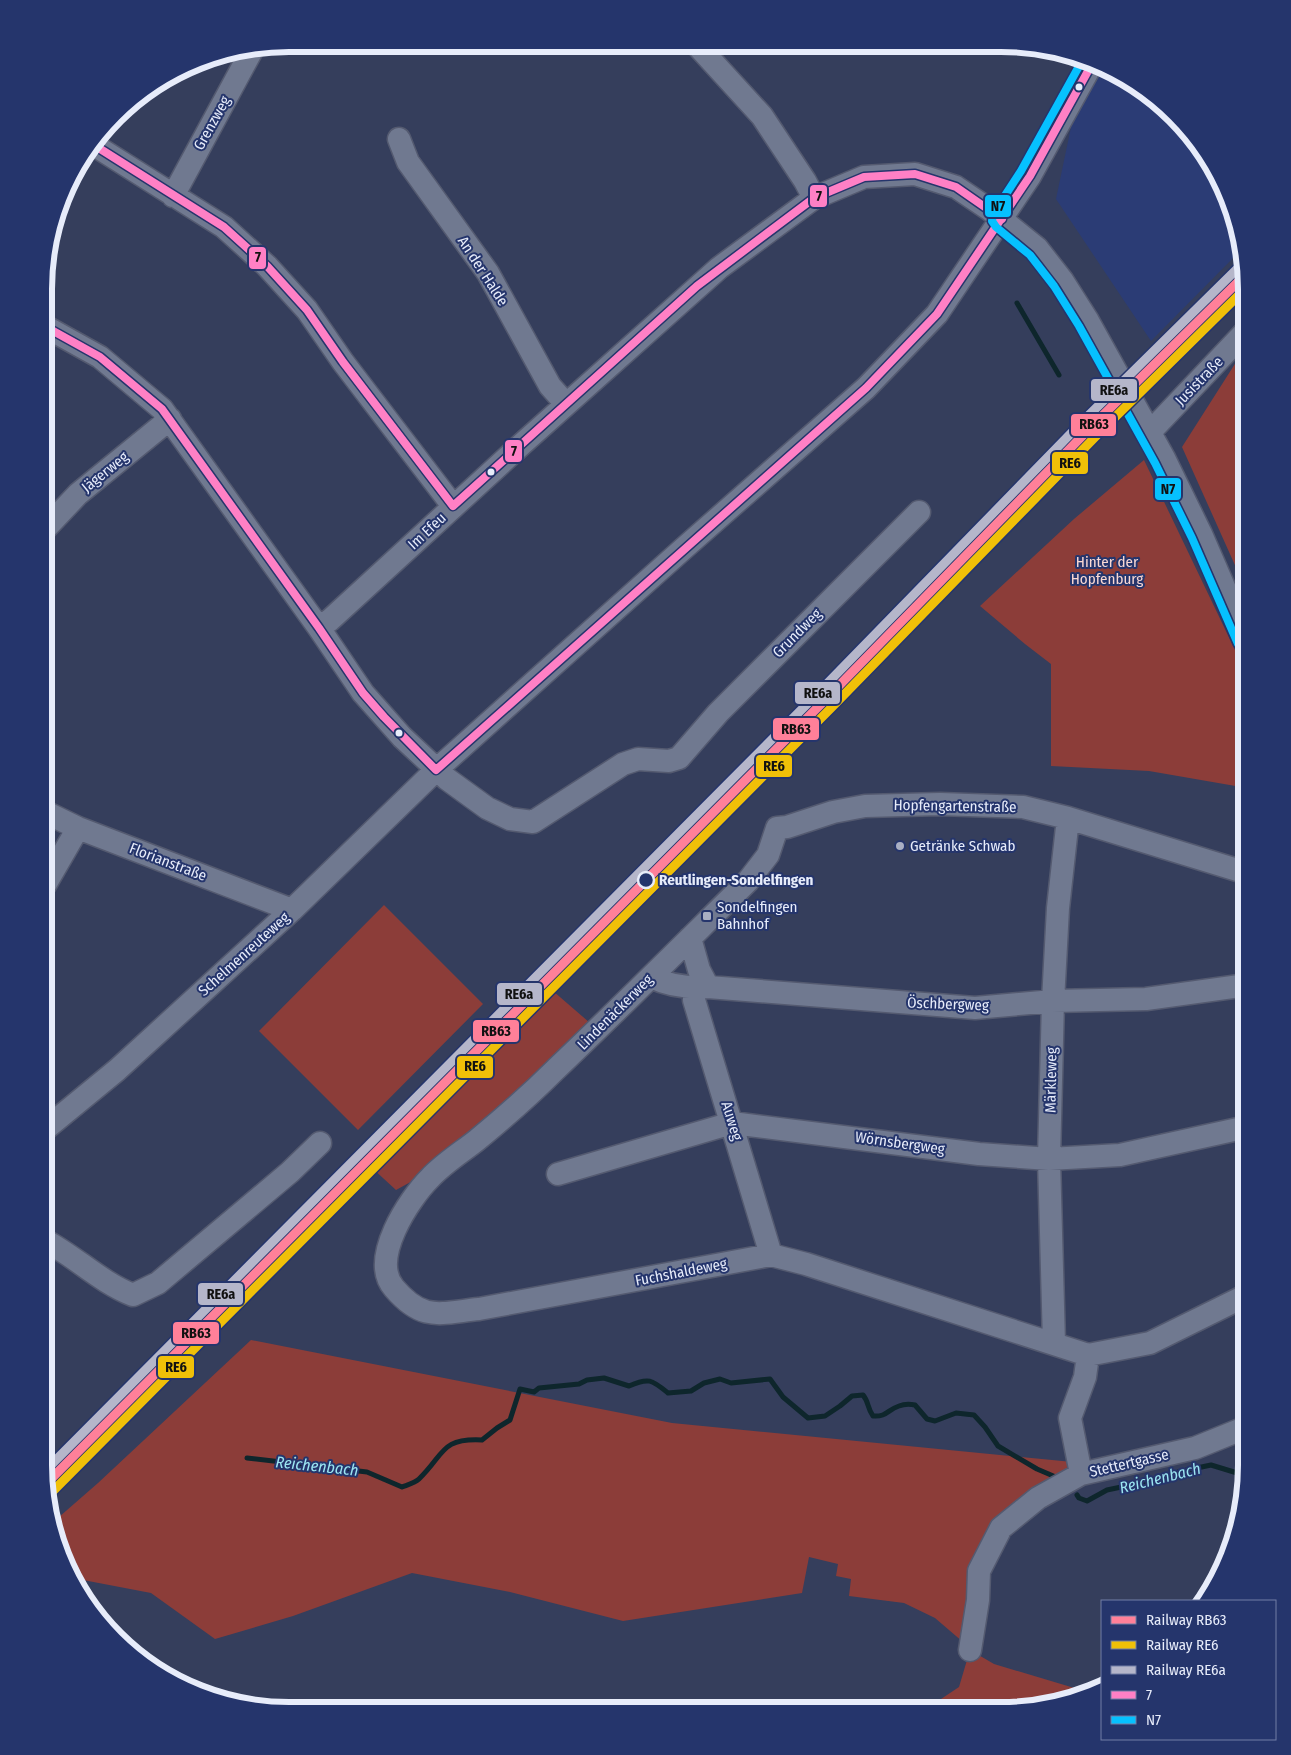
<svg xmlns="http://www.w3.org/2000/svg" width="1291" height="1755" font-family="'Fira Sans Condensed',sans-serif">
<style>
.built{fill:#2b3c75}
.green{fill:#8c3d39}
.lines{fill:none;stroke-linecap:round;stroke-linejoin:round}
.stream{stroke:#0e262c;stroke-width:5}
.minor-casing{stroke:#545a70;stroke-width:25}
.minor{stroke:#707990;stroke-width:22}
.bus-1-casing{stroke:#25356c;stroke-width:11}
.bus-2-casing{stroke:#25356c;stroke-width:11}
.bus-1{stroke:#ff80c5;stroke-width:8}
.bus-2{stroke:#06c1ff;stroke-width:8}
.rail-1-casing{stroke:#25356c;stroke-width:12}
.rail-2-casing{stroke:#25356c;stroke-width:12}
.rail-3-casing{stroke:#25356c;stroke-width:12}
.rail-1{stroke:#ff8099;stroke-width:9}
.rail-2{stroke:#f0c008;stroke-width:9}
.rail-3{stroke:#b5b6ca;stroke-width:9}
.bus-dot{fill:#e7ecfa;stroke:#25356c;stroke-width:2}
.poi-dot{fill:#a9afc3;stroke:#25356c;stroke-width:2}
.stop-dot{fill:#25356c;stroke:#e7ecfa;stroke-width:2.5}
.labels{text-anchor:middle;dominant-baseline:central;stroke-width:4;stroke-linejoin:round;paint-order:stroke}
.street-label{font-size:15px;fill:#e7ecfa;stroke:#25356c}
.park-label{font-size:15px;fill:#f9d8d3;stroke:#25356c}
.poi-label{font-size:15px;fill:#e7ecfa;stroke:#25356c;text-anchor:start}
.stop-label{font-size:15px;font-weight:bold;fill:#e7ecfa;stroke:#25356c;text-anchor:start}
.water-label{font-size:16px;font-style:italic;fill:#9ce6f2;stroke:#25356c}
.rim{fill:none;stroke:#e7ecfa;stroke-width:6}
.line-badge{stroke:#25356c;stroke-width:2}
.pale-badge-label{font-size:14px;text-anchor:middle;font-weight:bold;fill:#111}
</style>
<rect width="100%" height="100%" fill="#353e5c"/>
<path class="built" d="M 1085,60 L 1095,62 L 1151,94 L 1186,128 L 1222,181 L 1239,226 L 1242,249 L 1151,341 L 1056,199 Z"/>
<path class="green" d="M 1247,345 L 1247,592 L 1182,447 Z
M 1144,460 L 1247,675 L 1247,788 L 1149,771 L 1051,766 L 1051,664 L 1025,644 L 980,606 L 1074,519 Z
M 384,905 L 483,1004 L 358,1130 L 259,1031 Z
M 553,991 L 597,1029 L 427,1173 L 396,1190 L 371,1167 Z
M 251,1340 L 672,1423 L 1124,1467 L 1089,1476 L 1010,1528 L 988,1561 L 970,1648 L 935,1618 L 904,1603 L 849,1596 L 851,1579 L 836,1576 L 838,1564 L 809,1557 L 802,1593 L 623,1621 L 510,1592 L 412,1573 L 293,1616 L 215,1639 L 151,1593 L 83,1580 L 67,1569 L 51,1524 L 98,1483 Z
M 970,1650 L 994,1664 L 1091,1693 L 1065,1703 L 1002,1711 L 923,1711 L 959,1687 Z"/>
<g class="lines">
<path class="stream" d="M 1017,303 L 1059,375
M 247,1458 L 367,1472 L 402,1487 C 407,1485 415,1483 419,1479 C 445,1454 440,1438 482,1440 L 497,1428 L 510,1420 L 520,1389 L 534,1392 L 539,1388 L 579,1384 L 587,1380 L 604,1378 L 629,1386 C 649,1377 652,1380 668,1393 L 691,1391 L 704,1383 L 720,1379 L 731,1383 L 770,1379 L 783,1397 L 808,1418 L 825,1416 L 840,1406 L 852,1396 L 863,1395 C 869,1402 867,1408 873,1416 C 887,1417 887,1410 899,1406 C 904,1404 910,1404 915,1405 L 927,1419 L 935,1421 L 956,1413 L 974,1415 L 985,1427 L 998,1446 L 1037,1469 L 1058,1478
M 1077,1495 L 1079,1498 L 1087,1501 L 1107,1490 L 1126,1486 L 1144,1485 L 1178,1472 L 1211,1465 L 1247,1476"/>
<g class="minor-casing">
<path id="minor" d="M 697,45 L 762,116 L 805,181 L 814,198
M 399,139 L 408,162 L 488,273 L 550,386 L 566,404
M 94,145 L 224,227 L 267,266 L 307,310 L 343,362 L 453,506
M 173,196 L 252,50
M 46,327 L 100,357 L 162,409 L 319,628 L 363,693 L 402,737 L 447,779 L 487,808 L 510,819 L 533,822 L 623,764 L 638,759 L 669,761 L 679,758 L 718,713 L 919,512
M 1150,432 L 1247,330
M 45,529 L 78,494 L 170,419
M 319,628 L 330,620 L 522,444 L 719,268 L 814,198 L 864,177 L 915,174 L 956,187 L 990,210 L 1037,248 L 1062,280 L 1088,321 L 1164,458 L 1201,534 L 1247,640
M 45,812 L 78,828 L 292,910
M 45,885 L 78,828
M 690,938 L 699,970 L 708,987
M 651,977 C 667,985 689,988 708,987 L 975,1008 L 1053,1001 L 1146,999 L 1247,985
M 694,988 L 694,1000 L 771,1255
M 44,1130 L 117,1070 L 292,910 L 436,770 L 683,549 L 866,388 L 937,314 L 1030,176 L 1093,62
M 558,1174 L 732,1123 L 979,1154 L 1049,1159 L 1120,1155 L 1247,1127
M 44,1240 C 75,1256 100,1282 133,1295 L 158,1283 L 290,1172 L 320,1143
M 1247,1295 L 1150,1343 L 1088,1355 L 806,1264 L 771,1255 L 479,1309 C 439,1313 423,1322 394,1288 C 369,1259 409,1199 430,1178 C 444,1163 462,1152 477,1140 C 505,1117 531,1094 556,1069 C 621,1007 684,944 748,881 L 768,855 L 777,828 L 787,827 L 833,812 L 865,806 L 940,804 L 1023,807 L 1068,818 L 1247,873
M 1054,1343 L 1049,1159 L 1053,1001 L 1058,908 L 1068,818
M 1081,1474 L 1070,1418 L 1085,1377 L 1088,1355
M 970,1650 L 978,1600 L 979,1571 L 1001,1528 L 1038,1498 L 1081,1474 L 1195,1448 L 1247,1427"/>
</g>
<use href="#minor" class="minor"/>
<g class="bus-1-casing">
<path id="bus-1" d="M 94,145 L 224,227 L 267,266 L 307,310 L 343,362 L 453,506 L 697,286 L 814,198 L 864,177 L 915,174 L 956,187 L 1002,219
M 46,327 L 100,357 L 162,409 L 319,628 L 363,693 L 384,717 L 436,770 L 866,388 L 937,314 L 1030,176 L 1093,62"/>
</g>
<g class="bus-2-casing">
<path id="bus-2" d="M 1083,59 L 1021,171 L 993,214 L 992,221 L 996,227 L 1030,255 L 1054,286 L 1079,326 L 1155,463 L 1192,538 L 1238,644"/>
</g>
<use href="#bus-1" class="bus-1"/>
<use href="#bus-2" class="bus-2"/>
<g class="rail-1-casing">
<path id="rail-1" d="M 46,1484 L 825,700 L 1092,426 L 1245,275"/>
</g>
<g class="rail-2-casing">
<path id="rail-2" d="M 53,1491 L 832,707 L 1099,433 L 1247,287"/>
</g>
<g class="rail-3-casing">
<path id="rail-3" d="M 45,1471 L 818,693 L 1085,419 L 1238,268"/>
</g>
<use href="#rail-1" class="rail-1"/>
<use href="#rail-2" class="rail-2"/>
<use href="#rail-3" class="rail-3"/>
</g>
<g class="bus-dot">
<circle cx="1079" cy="87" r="4.5"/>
<circle cx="491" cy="472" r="4.5"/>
<circle cx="399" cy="733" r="4.5"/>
</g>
<g class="poi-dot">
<circle cx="900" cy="846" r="5"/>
<rect x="702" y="911" width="10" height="10" rx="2.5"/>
</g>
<circle class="stop-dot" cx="646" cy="880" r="8"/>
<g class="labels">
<g class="street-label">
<text transform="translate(212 123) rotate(-61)">Grenzweg</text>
<text transform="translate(483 271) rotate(57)">An der Halde</text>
<text transform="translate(1199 381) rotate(-46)">Jusistraße</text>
<text transform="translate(105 472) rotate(-39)">Jägerweg</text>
<text transform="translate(427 531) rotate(-43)">Im Efeu</text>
<text transform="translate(797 633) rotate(-45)">Grundweg</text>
<text transform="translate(955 806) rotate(1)">Hopfengartenstraße</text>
<text transform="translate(168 862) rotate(21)">Florianstraße</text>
<text transform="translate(244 954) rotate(-42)">Schelmenreuteweg</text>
<text transform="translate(948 1004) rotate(2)">Öschbergweg</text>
<text transform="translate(615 1012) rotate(-45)">Lindenäckerweg</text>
<text transform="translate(1051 1080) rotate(-89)">Märkleweg</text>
<text transform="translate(732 1121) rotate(73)">Auweg</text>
<text transform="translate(900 1143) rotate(8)">Wörnsbergweg</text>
<text transform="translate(681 1272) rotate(-11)">Fuchshaldeweg</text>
<text transform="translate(1129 1463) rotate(-13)">Stettertgasse</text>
</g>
<g class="park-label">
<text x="1107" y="562">Hinter der<tspan x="1107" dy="17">Hopfenburg</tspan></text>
</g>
<g class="poi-label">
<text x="910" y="846">Getränke Schwab</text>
<text x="717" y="907">Sondelfingen<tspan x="717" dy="17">Bahnhof</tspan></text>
</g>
<g class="stop-label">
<text x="659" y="880">Reutlingen-Sondelfingen</text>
</g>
<g class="water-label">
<text transform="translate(317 1466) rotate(6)">Reichenbach</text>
<text transform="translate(1160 1478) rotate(-14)">Reichenbach</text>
</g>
</g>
<path d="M0 0H1291V1755H0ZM289 52H1001A237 237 0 0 1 1238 289V1465A237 237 0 0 1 1001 1702H289A237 237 0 0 1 52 1465V289A237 237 0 0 1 289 52Z" fill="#25356c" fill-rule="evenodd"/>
<path class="rim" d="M289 52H1001A237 237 0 0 1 1238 289V1465A237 237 0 0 1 1001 1702H289A237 237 0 0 1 52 1465V289A237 237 0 0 1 289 52Z"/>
<g class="line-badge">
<rect x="809" y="184" width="19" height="24" rx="5" fill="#ff80c5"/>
<rect x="984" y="194" width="28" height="24" rx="5" fill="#06c1ff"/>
<rect x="248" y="246" width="19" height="24" rx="5" fill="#ff80c5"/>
<rect x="1090" y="378" width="48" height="24" rx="5" fill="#b5b6ca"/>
<rect x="1070" y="413" width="47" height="24" rx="5" fill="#ff8099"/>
<rect x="504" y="439" width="19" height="24" rx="5" fill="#ff80c5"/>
<rect x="1051" y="451" width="38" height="24" rx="5" fill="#f0c008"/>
<rect x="1154" y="477" width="28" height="24" rx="5" fill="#06c1ff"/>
<rect x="794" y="681" width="47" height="24" rx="5" fill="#b5b6ca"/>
<rect x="772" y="717" width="48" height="24" rx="5" fill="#ff8099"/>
<rect x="755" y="754" width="38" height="24" rx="5" fill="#f0c008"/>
<rect x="496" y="982" width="47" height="24" rx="5" fill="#b5b6ca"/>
<rect x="472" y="1019" width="48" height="24" rx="5" fill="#ff8099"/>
<rect x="456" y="1055" width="38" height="24" rx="5" fill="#f0c008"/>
<rect x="197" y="1282" width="47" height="24" rx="5" fill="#b5b6ca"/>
<rect x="172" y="1321" width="48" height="24" rx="5" fill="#ff8099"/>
<rect x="157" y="1355" width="38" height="24" rx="5" fill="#f0c008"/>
</g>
<g class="pale-badge-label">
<text x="819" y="201">7</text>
<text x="998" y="211">N7</text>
<text x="258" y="262">7</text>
<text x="1114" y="395">RE6a</text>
<text x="1094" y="429">RB63</text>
<text x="514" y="456">7</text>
<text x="1070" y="468">RE6</text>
<text x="1168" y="494">N7</text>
<text x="818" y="698">RE6a</text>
<text x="796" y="734">RB63</text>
<text x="774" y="771">RE6</text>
<text x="519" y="999">RE6a</text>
<text x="496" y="1036">RB63</text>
<text x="475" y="1071">RE6</text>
<text x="221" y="1299">RE6a</text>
<text x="196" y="1338">RB63</text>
<text x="176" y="1372">RE6</text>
</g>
<rect x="1101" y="1600" width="175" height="140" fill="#25356c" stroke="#737ea5"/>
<rect x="1111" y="1616" width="25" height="8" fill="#ff8099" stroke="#737ea5"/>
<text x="1146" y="1625" font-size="15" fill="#e7ecfa">Railway RB63</text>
<rect x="1111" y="1641" width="25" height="8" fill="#f0c008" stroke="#737ea5"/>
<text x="1146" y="1650" font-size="15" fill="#e7ecfa">Railway RE6</text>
<rect x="1111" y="1666" width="25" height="8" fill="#b5b6ca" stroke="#737ea5"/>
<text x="1146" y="1675" font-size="15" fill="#e7ecfa">Railway RE6a</text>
<rect x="1111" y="1691" width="25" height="8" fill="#ff80c5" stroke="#737ea5"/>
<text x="1146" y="1700" font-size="15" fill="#e7ecfa">7</text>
<rect x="1111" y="1716" width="25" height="8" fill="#06c1ff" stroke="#737ea5"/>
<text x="1146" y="1725" font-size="15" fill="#e7ecfa">N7</text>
</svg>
